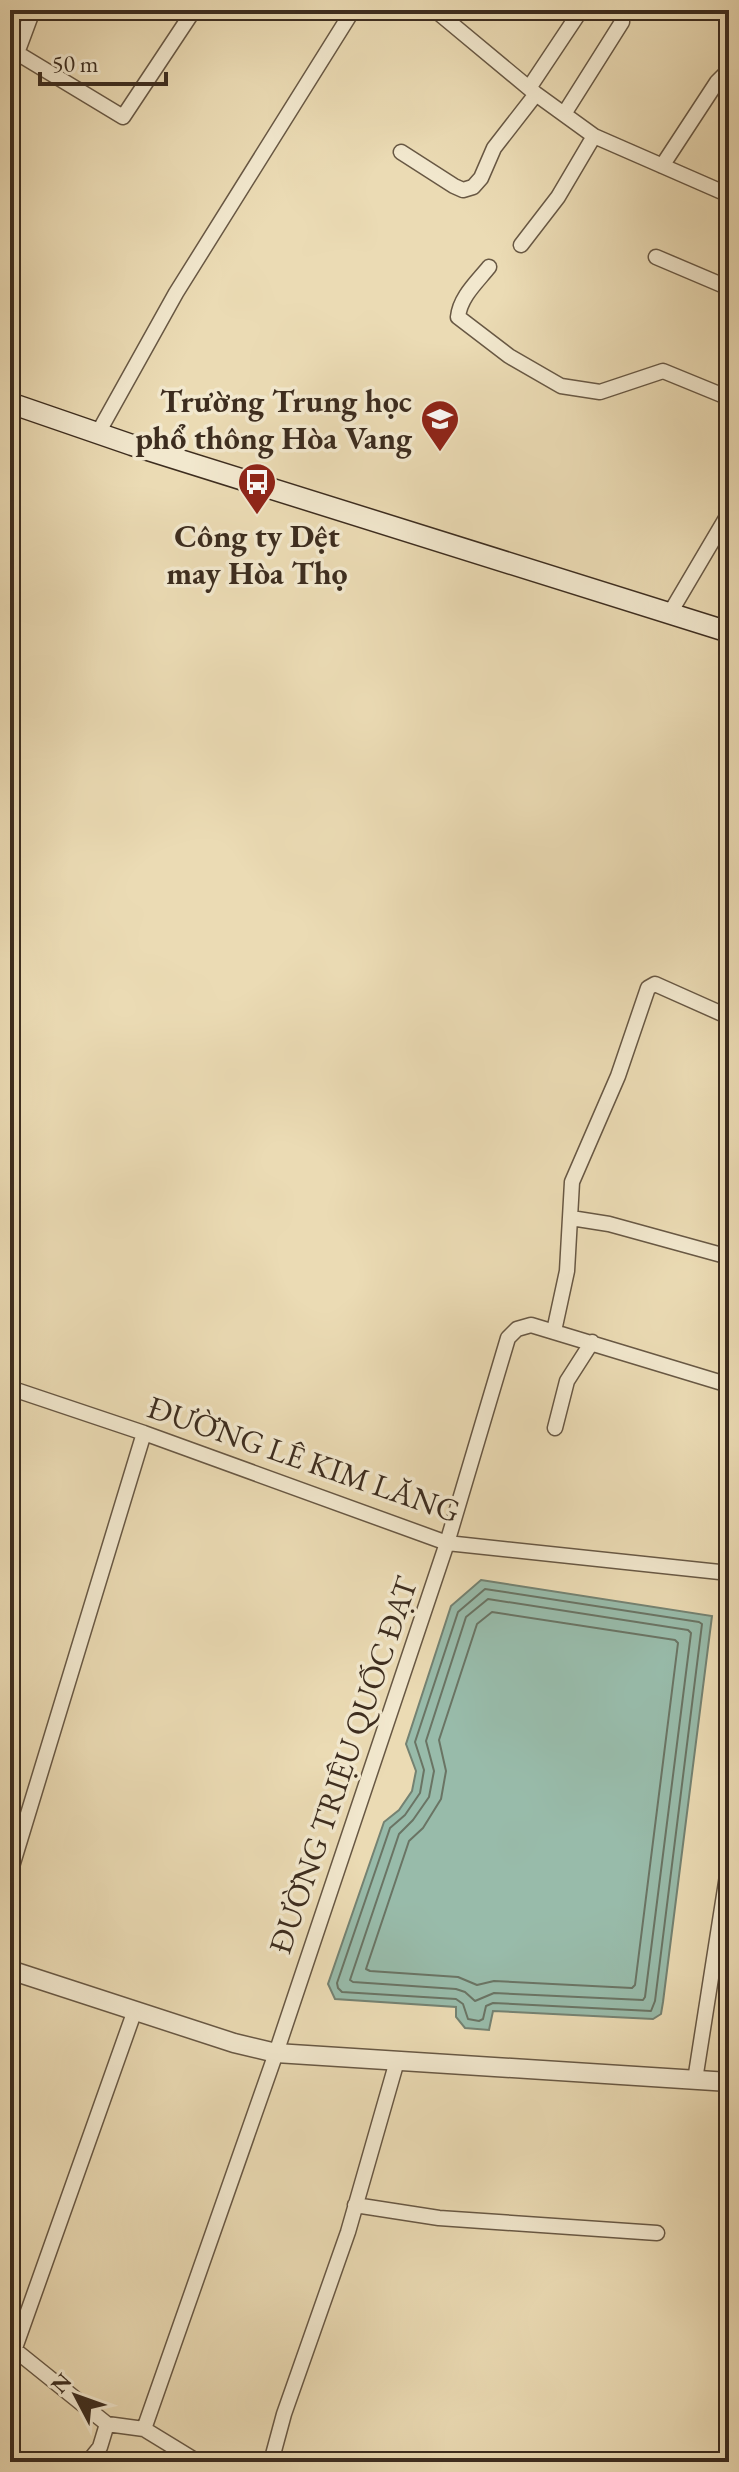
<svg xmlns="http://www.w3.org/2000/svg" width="739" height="2472" font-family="'EB Garamond',serif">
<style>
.water{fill:#98bbaa;stroke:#748272;stroke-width:2}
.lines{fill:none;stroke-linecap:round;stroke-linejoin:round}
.shore{stroke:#6a7464;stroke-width:2}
.minor-casing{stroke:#685844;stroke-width:17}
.tertiary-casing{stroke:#685844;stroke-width:21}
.secondary-casing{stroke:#3d2d1f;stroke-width:23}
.minor{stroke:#f2e8ce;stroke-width:14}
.tertiary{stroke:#f2e8ce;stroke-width:18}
.secondary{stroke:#f2e8ce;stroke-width:20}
.labels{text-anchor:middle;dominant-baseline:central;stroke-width:7;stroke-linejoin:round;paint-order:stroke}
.poi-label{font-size:32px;font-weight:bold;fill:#3d2d1f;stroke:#f2e8ce;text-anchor:end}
.street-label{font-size:32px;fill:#3d2d1f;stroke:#f2e8ce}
</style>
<rect width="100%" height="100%" fill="#ebdbb4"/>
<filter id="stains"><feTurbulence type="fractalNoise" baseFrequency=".0025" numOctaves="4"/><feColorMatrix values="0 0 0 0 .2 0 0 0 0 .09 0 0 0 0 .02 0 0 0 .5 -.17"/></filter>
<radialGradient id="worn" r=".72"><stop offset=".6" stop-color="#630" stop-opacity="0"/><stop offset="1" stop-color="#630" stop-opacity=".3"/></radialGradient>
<path class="water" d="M 481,1580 L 712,1616 L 663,2002 L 661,2014 L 653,2019 L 493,2011 L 489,2030 L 465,2028 L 456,2017 L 456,2007 L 335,1999 L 328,1984 L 384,1822 L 399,1810 L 412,1791 L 416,1771 L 406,1744 L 451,1606 Z"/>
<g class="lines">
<path class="shore" d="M 485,1589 L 699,1622 L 702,1624 L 655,2001 L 651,2011 L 493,2003 L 486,2006 L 483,2019 L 479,2021 L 468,2019 L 463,2004 L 456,1999 L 342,1992 L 338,1988 L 337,1983 L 390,1828 L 405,1815 L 420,1793 L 424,1770 L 415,1742 L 458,1612 Z
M 488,1599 L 688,1630 L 691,1633 L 645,1997 L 643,2000 L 494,1993 L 475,2001 L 465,1992 L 456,1989 L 353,1982 L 350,1980 L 399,1834 L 413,1820 L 429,1797 L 434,1771 L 426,1741 L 466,1617 Z
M 492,1612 L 675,1640 L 678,1643 L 635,1985 L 632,1988 L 494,1981 L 477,1985 L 458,1977 L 370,1971 L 366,1969 L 409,1841 L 423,1828 L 441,1799 L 446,1771 L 439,1740 L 477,1624 Z"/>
<g class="minor-casing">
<path id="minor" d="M 33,10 L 17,53 L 123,117 L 194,10
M 435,10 L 536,94 L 594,136 L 729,195
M 529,88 L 581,10
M 564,114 L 622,22
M 401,152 L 454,186 L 463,190 L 473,187 L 481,178 L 494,148 L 536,94
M 662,166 L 717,82 L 729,70
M 521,245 L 558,197 L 594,136
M 656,257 L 729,288
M 489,267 C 477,282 460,297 458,317 L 509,356 L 561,386 L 600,392 L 663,371 L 729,398
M 98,433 L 176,293 L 353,10
M 670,613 L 729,513
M 571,1218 L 609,1224 L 729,1257
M 554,1331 L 567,1271 L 572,1182 L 618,1076 L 648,988 L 655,984 L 729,1017
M 10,1388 L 144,1433 L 447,1543 L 729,1573
M 555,1428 L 567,1381 L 592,1342
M 10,1873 L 144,1433
M 695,2080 L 729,1863
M 355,2205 L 439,2218 L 657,2233
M 10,2346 L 107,2424 L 144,2429 L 198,2462
M 15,2348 L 135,2010
M 144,2429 L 276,2053 L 447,1543 L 508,1338 L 517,1329 L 531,1325 L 729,1385
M 88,2462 L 100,2447 L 107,2424
M 271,2462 L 284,2414 L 348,2232 L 397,2061"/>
</g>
<g class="tertiary-casing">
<path id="tertiary" d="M 10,1970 L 234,2043 L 276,2053 L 729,2082"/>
</g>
<g class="secondary-casing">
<path id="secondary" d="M 10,403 L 132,445 L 729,632"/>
</g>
<use href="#minor" class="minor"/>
<use href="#tertiary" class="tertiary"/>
<use href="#secondary" class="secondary"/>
</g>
<defs>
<g id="school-pin" transform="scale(2)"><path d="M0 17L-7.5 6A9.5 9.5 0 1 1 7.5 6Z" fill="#8f2418" stroke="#f2e8ce"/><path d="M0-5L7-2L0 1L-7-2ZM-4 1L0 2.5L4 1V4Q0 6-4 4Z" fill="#fff"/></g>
<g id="bus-pin" transform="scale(2)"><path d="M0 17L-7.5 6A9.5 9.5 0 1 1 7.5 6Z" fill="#8f2418" stroke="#f2e8ce"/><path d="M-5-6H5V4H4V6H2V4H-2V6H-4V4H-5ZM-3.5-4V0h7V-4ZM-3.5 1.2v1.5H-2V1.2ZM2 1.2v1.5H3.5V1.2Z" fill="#fff"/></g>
</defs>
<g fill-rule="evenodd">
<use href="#school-pin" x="440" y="419"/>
<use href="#bus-pin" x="257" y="482"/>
</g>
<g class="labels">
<g class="poi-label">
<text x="412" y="401">Trường Trung học<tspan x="412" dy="37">phổ thông Hòa Vang</tspan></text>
<text x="257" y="536" text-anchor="middle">Công ty Dệt<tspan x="257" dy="37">may Hòa Thọ</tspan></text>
</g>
<g class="street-label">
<text transform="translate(304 1459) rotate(19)">ĐƯỜNG LÊ KIM LĂNG</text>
<text transform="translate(343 1765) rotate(-71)">ĐƯỜNG TRIỆU QUỐC ĐẠT</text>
</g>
</g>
<rect width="739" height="2472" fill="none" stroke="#ebdbb4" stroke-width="40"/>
<rect x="12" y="12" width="715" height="2448" fill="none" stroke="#3d2d1f" stroke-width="4"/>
<rect x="20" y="20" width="699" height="2432" fill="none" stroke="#3d2d1f" stroke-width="2"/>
<g transform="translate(76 2396) rotate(311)" stroke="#f2e8ce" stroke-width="6" paint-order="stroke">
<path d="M0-6L14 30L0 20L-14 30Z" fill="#3d2d1f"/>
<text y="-12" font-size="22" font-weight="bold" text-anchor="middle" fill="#3d2d1f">N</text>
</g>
<path d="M40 72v12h126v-12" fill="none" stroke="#3d2d1f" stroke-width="4"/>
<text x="52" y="72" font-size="24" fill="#3d2d1f" stroke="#f2e8ce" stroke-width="6" paint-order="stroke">50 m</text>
<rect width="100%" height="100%" filter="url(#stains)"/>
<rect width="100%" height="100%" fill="url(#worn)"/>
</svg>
